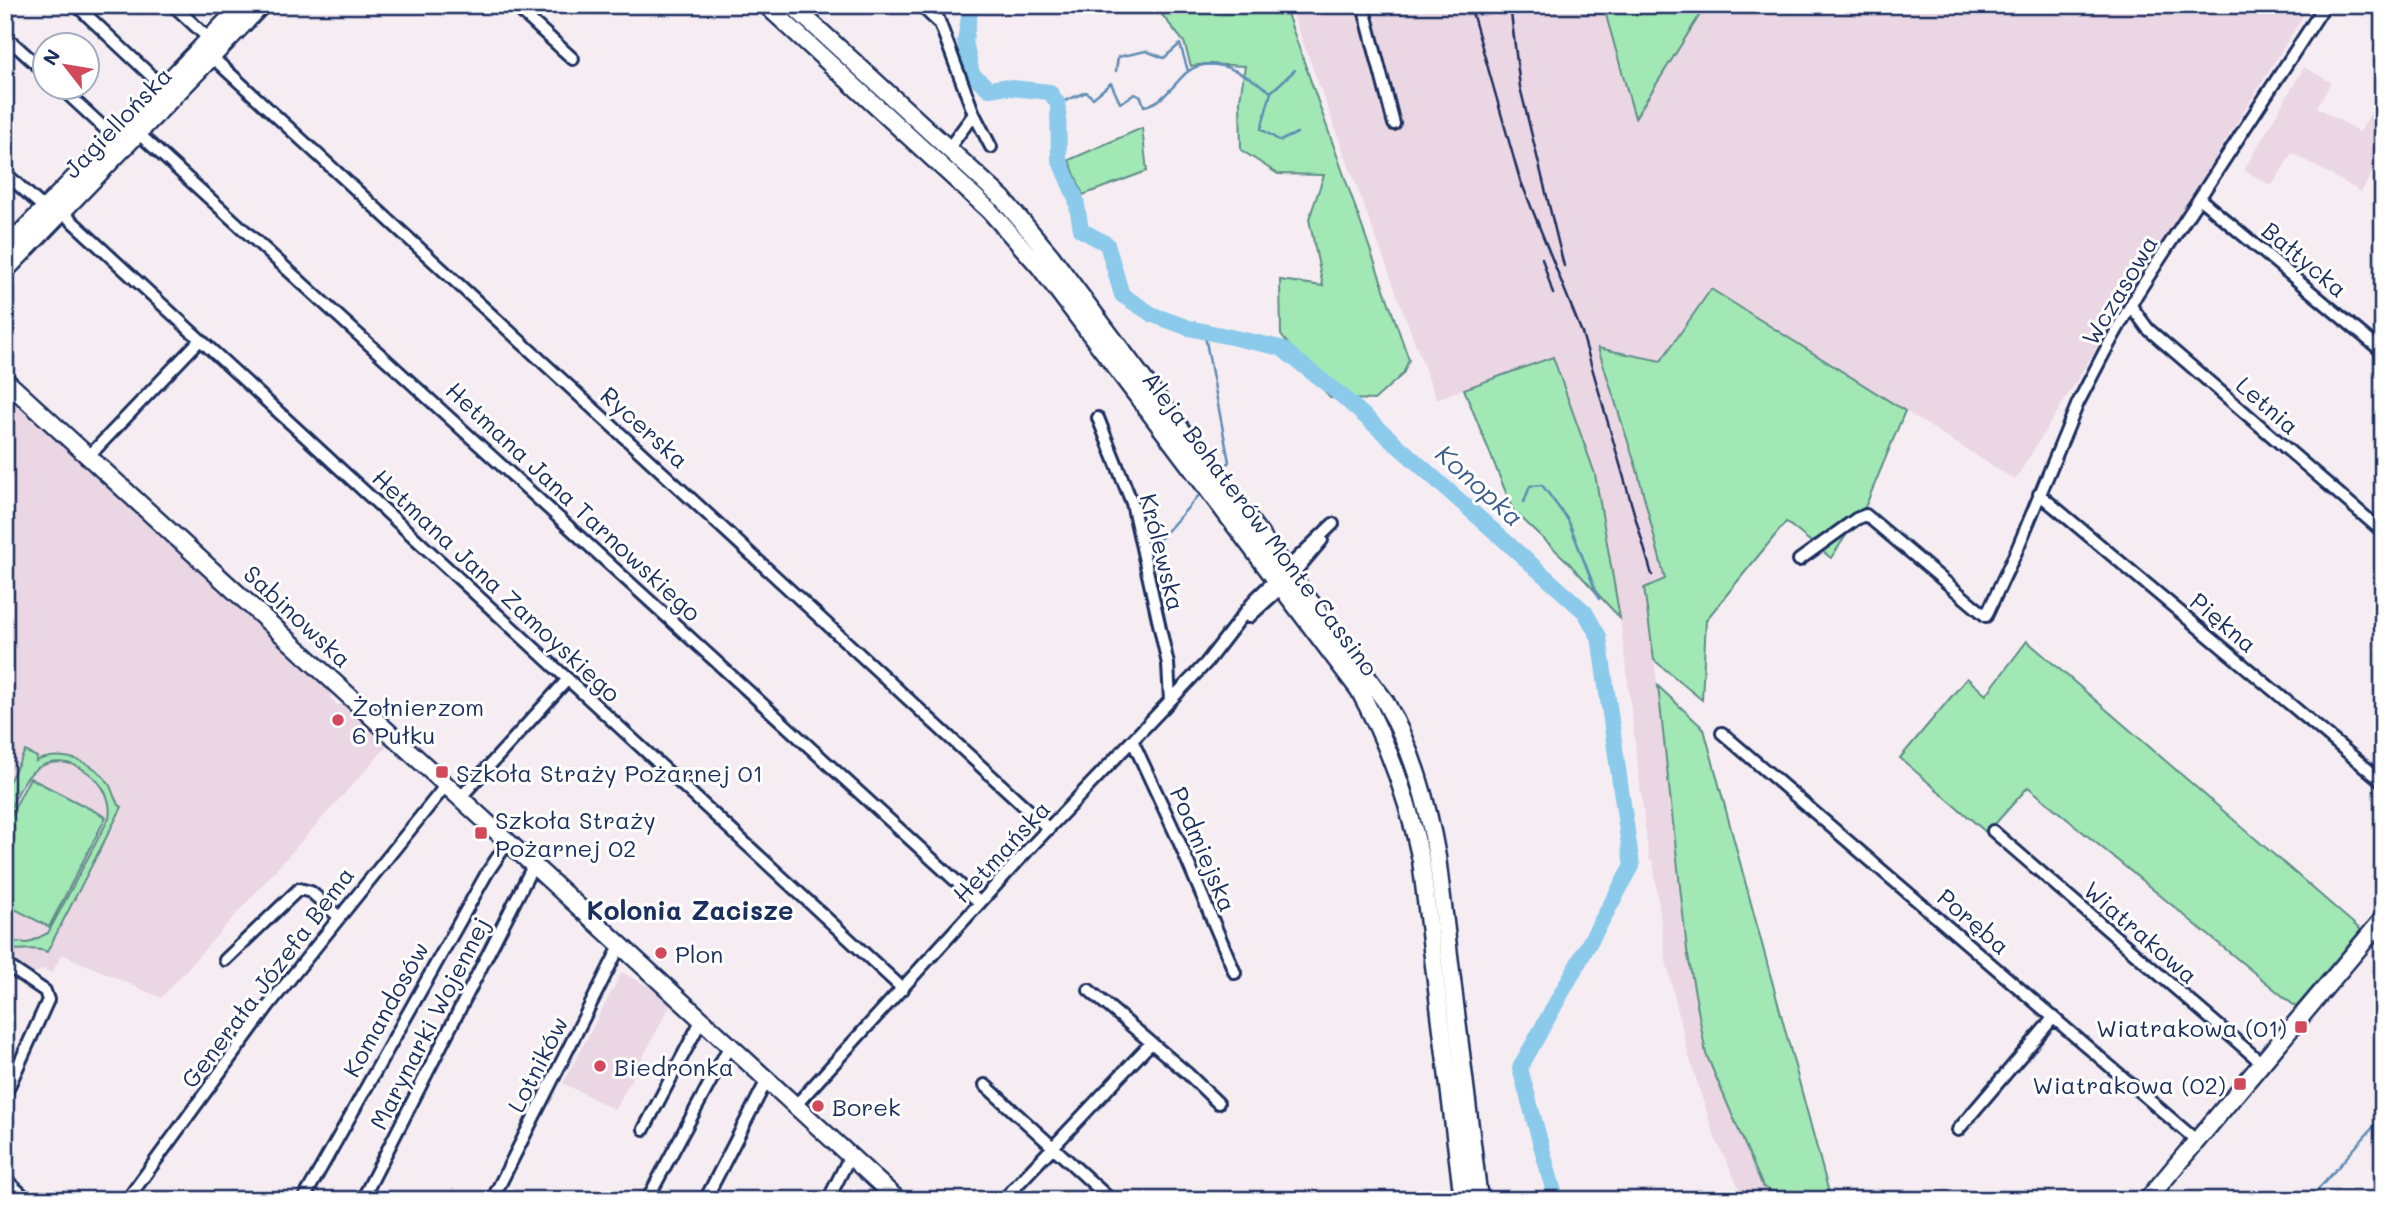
<svg xmlns="http://www.w3.org/2000/svg" width="2388" height="1205" font-family="Mali,sans-serif">
<style>
.built{fill:#ebd7e4}
.green{fill:#a2e8b4;stroke:#5e8c89;stroke-width:2}
.lines{fill:none;stroke-linecap:round;stroke-linejoin:round}
.stream{stroke:#5e8cb3;stroke-width:2.5}
.river{stroke:#8bcaeb;stroke-width:16}
.street-casing{stroke:#1b2f5e;stroke-width:16}
.secondary-casing{stroke:#1b2f5e;stroke-width:21}
.street{stroke:#fff;stroke-width:10}
.secondary{stroke:#fff;stroke-width:16}
.rail{stroke:#1b2f5e;stroke-width:2.5}
.poi-dot{fill:#d1495b;stroke:#fff;stroke-width:2.5}
.labels{text-anchor:middle;dominant-baseline:central;stroke-width:6;stroke-linejoin:round;paint-order:stroke}
.street-label{font-size:24px;fill:#1b2f5e;stroke:#fff}
.poi-label{font-size:24px;fill:#1b2f5e;stroke:#fff;text-anchor:start}
.water-label{font-size:26px;font-style:italic;fill:#3d5e88;stroke:#fff}
.neighbourhood-label{font-size:26px;font-weight:bold;fill:#1b2f5e;stroke:#fff}
</style>
<rect width="100%" height="100%" fill="#f6edf3"/>
<filter id="ink" filterUnits="userSpaceOnUse"><feTurbulence type="fractalNoise" baseFrequency=".0143" numOctaves="2"/><feDisplacementMap in="SourceGraphic" scale="14" xChannelSelector="R" yChannelSelector="G"/><feConvolveMatrix kernelMatrix="1 2 1 2 8 2 1 2 1" color-interpolation-filters="sRGB"/></filter>
<g filter="url(#ink)">
<path class="built" d="M 1289,5 L 2310,5 L 2015,480 L 1712,290 L 1661,361 L 1598,348 L 1638,473 L 1665,579 L 1644,589 L 1662,715 L 1687,950 L 1706,1054 L 1770,1200 L 1745,1200 L 1715,1138 L 1689,1057 L 1666,961 L 1653,861 L 1649,860 L 1620,618 L 1595,474 L 1553,357 L 1436,399 Z
M 2304,67 L 2331,82 L 2317,107 L 2360,132 L 2375,105 L 2383,109 L 2383,167 L 2377,164 L 2361,192 L 2292,153 L 2272,186 L 2244,170 Z
M 5,394 L 331,692 L 331,699 L 337,705 L 345,703 L 389,744 L 161,998 L 62,954 L 52,973 L 43,969 L 31,975 L 5,958 Z
M 622,972 L 673,1000 L 615,1110 L 563,1083 Z"/>
<path class="green" d="M 1154,5 L 1284,5 L 1409,360 L 1403,374 L 1374,400 L 1330,398 L 1281,335 L 1280,280 L 1323,286 L 1309,219 L 1324,175 L 1278,174 L 1241,150 L 1240,100 L 1245,66 L 1206,64 L 1191,66 L 1184,42 Z
M 1607,5 L 1706,5 L 1635,118 L 1604,8 Z
M 1142,128 L 1147,171 L 1083,195 L 1069,160 Z
M 1711,289 L 1905,411 L 1866,505 L 1831,558 L 1786,522 L 1706,620 L 1702,700 L 1654,660 L 1644,588 L 1665,579 L 1638,473 L 1598,348 L 1661,361 Z
M 1553,357 L 1595,474 L 1620,618 L 1568,562 L 1513,510 L 1464,389 Z
M 2027,641 L 2361,930 L 2296,1007 L 2028,787 L 1987,833 L 1900,758 L 1967,678 L 1986,695 Z
M 1658,686 L 1704,729 L 1831,1200 L 1792,1200 L 1763,1187 L 1706,1054 L 1687,950 Z
M 25,751 L 37,757 L 36,761 C 62,750 93,760 109,784 C 114,792 114,803 122,807 L 47,952 C 35,946 20,952 6,949 L 5,941 L 28,943 L 48,933 L 109,818 C 116,782 67,747 36,769 C 21,780 13,804 5,820 L 5,789 Z
M 30,778 L 106,817 L 49,927 L 5,904 L 5,826 Z"/>
<g class="lines">
<path class="stream" d="M 1116,71 L 1118,57 L 1146,51 L 1164,58 L 1180,44 L 1188,71
M 1271,92 L 1295,70
M 1058,104 L 1086,92 L 1093,98 L 1111,83 L 1120,103 L 1135,94 L 1141,97 L 1144,106 C 1164,102 1172,86 1186,73 C 1212,51 1250,77 1271,92 L 1261,129 L 1280,141 L 1297,133
M 1204,331 L 1229,462 L 1220,472
M 1524,502 L 1530,486 L 1542,485 L 1568,520 L 1599,599
M 1149,547 L 1161,538 L 1201,493
M 2309,1200 L 2383,1116"/>
<path class="river" d="M 971,5 L 965,41 L 972,74 L 989,89 L 1002,87 L 1050,92 L 1058,104 L 1059,159 L 1076,199 L 1081,230 L 1107,244 L 1122,295 L 1153,315 L 1189,328 L 1281,348 L 1342,396 L 1585,612 L 1599,637 L 1632,866 L 1520,1068 L 1556,1200"/>
<g class="street-casing">
<path id="street" d="M 76,5 L 162,86
M 173,5 L 208,38
M 514,5 L 573,59
M 920,5 L 938,22
M 933,5 L 974,114 L 991,147
M 1363,5 L 1394,124
M 5,36 L 46,73
M 212,57 L 1049,829
M 61,88 L 114,137
M 138,133 L 980,903
M 948,149 L 974,114
M 5,173 L 44,208
M 2200,199 L 2383,352
M 62,212 L 903,989
M 2131,306 L 2148,329 L 2383,532
M 1098,418 L 1132,503 L 1168,664 L 1170,701
M 89,456 L 200,340
M 2039,494 L 2383,782
M 1799,560 L 1856,519 L 1866,515 L 1986,616 L 2016,552 L 2078,403 L 2104,353 L 2137,294 L 2325,5
M 1249,617 L 1282,587 L 1322,540
M 1722,733 L 2197,1141
M 1133,742 L 1178,839 L 1235,973
M 460,798 L 568,679
M 1993,831 L 2263,1064
M 225,960 L 299,889 L 311,892 L 338,916
M 5,964 L 45,991 L 48,1000 L 5,1095
M 1089,990 L 1187,1073 L 1218,1103
M 985,1085 L 1111,1200
M 795,1106 L 1026,852 L 1206,663 L 1257,597 L 1333,524
M 644,1129 L 701,1021
M 1958,1130 L 2054,1017
M 5,1179 L 28,1200
M 127,1200 L 269,1005 L 446,785
M 303,1200 L 487,873 L 508,842
M 362,1200 L 533,866
M 492,1200 L 619,948
M 647,1200 L 729,1047
M 705,1200 L 767,1080
M 828,1200 L 850,1156
M 1003,1200 L 1151,1043"/>
</g>
<g class="secondary-casing">
<path id="secondary" d="M 766,5 L 989,210 L 1039,266 L 1359,690 C 1389,745 1408,798 1421,860 L 1463,1200
M 792,5 L 1002,198 L 1051,256 L 1385,701 C 1413,751 1427,801 1437,857 L 1479,1200
M 5,249 L 242,5
M 5,271 L 262,5
M 5,380 C 304,652 599,928 898,1200
M 2147,1200 L 2383,919"/>
</g>
<use href="#street" class="street"/>
<use href="#secondary" class="secondary"/>
<path class="rail" d="M 1470,5 L 1522,187
M 1510,5 L 1520,87 L 1564,266
M 1520,179 L 1582,333 L 1652,575
M 1542,258 L 1553,294"/>
</g>
</g>
<g class="poi-dot">
<circle cx="338" cy="720" r="7"/>
<rect x="435" y="765" width="14" height="14" rx="3.5"/>
<rect x="474" y="826" width="14" height="14" rx="3.5"/>
<circle cx="661" cy="953" r="7"/>
<rect x="2294" y="1020" width="14" height="14" rx="3.5"/>
<circle cx="600" cy="1066" r="7"/>
<rect x="2233" y="1077" width="14" height="14" rx="3.5"/>
<circle cx="818" cy="1106" r="7"/>
</g>
<g class="labels">
<g class="street-label">
<text transform="translate(117 122) rotate(-46)">Jagiellońska</text>
<text transform="translate(2305 259) rotate(40)">Bałtycka</text>
<text transform="translate(2119 290) rotate(-59)">Wczasowa</text>
<text transform="translate(2268 405) rotate(41)">Letnia</text>
<text transform="translate(645 427) rotate(42)">Rycerska</text>
<text transform="translate(574 501) rotate(43)">Hetmana Jana Tarnowskiego</text>
<text transform="translate(1261 523) rotate(53)">Aleja Bohaterów Monte Cassino</text>
<text transform="translate(1163 552) rotate(76)">Królewska</text>
<text transform="translate(497 585) rotate(43)">Hetmana Jana Zamoyskiego</text>
<text transform="translate(298 616) rotate(43)">Sabinowska</text>
<text transform="translate(2224 622) rotate(40)">Piękna</text>
<text transform="translate(1204 849) rotate(67)">Podmiejska</text>
<text transform="translate(1001 851) rotate(-47)">Hetmańska</text>
<text transform="translate(1974 921) rotate(41)">Poręba</text>
<text transform="translate(2141 932) rotate(41)">Wiatrakowa</text>
<text transform="translate(267 977) rotate(-53)">Generała Józefa Bema</text>
<text transform="translate(385 1009) rotate(-61)">Komandosów</text>
<text transform="translate(429 1023) rotate(-63)">Marynarki Wojennej</text>
<text transform="translate(537 1064) rotate(-63)">Lotników</text>
</g>
<g class="poi-label">
<text x="352" y="706">Żołnierzom<tspan x="352" dy="28">6 Pułku</tspan></text>
<text x="456" y="772">Szkoła Straży Pożarnej 01</text>
<text x="495" y="819">Szkoła Straży<tspan x="495" dy="28">Pożarnej 02</tspan></text>
<text x="675" y="953">Plon</text>
<text x="2287" y="1027" text-anchor="end">Wiatrakowa (01)</text>
<text x="614" y="1066">Biedronka</text>
<text x="2226" y="1084" text-anchor="end">Wiatrakowa (02)</text>
<text x="832" y="1106">Borek</text>
</g>
<g class="water-label">
<text transform="translate(1480 485) rotate(42)">Konopka</text>
</g>
<g class="neighbourhood-label">
<text x="690" y="910">Kolonia Zacisze</text>
</g>
</g>
<rect width="2388" height="1205" fill="none" stroke="#fff" stroke-width="28"/>
<rect x="14" y="14" width="2360" height="1177" fill="none" stroke="#1b2f5e" stroke-width="2.5" filter="url(#ink)"/>
<g transform="translate(66 66) rotate(301)"><circle r="33" fill="#ffffff" stroke="#a4acbf" stroke-width="2"/>
<path d="M0-5L12 26L0 18L-12 26Z" fill="#d1495b"/>
<text y="-10" font-size="19" font-weight="bold" text-anchor="middle" fill="#1b2f5e">N</text>
</g>
</svg>
